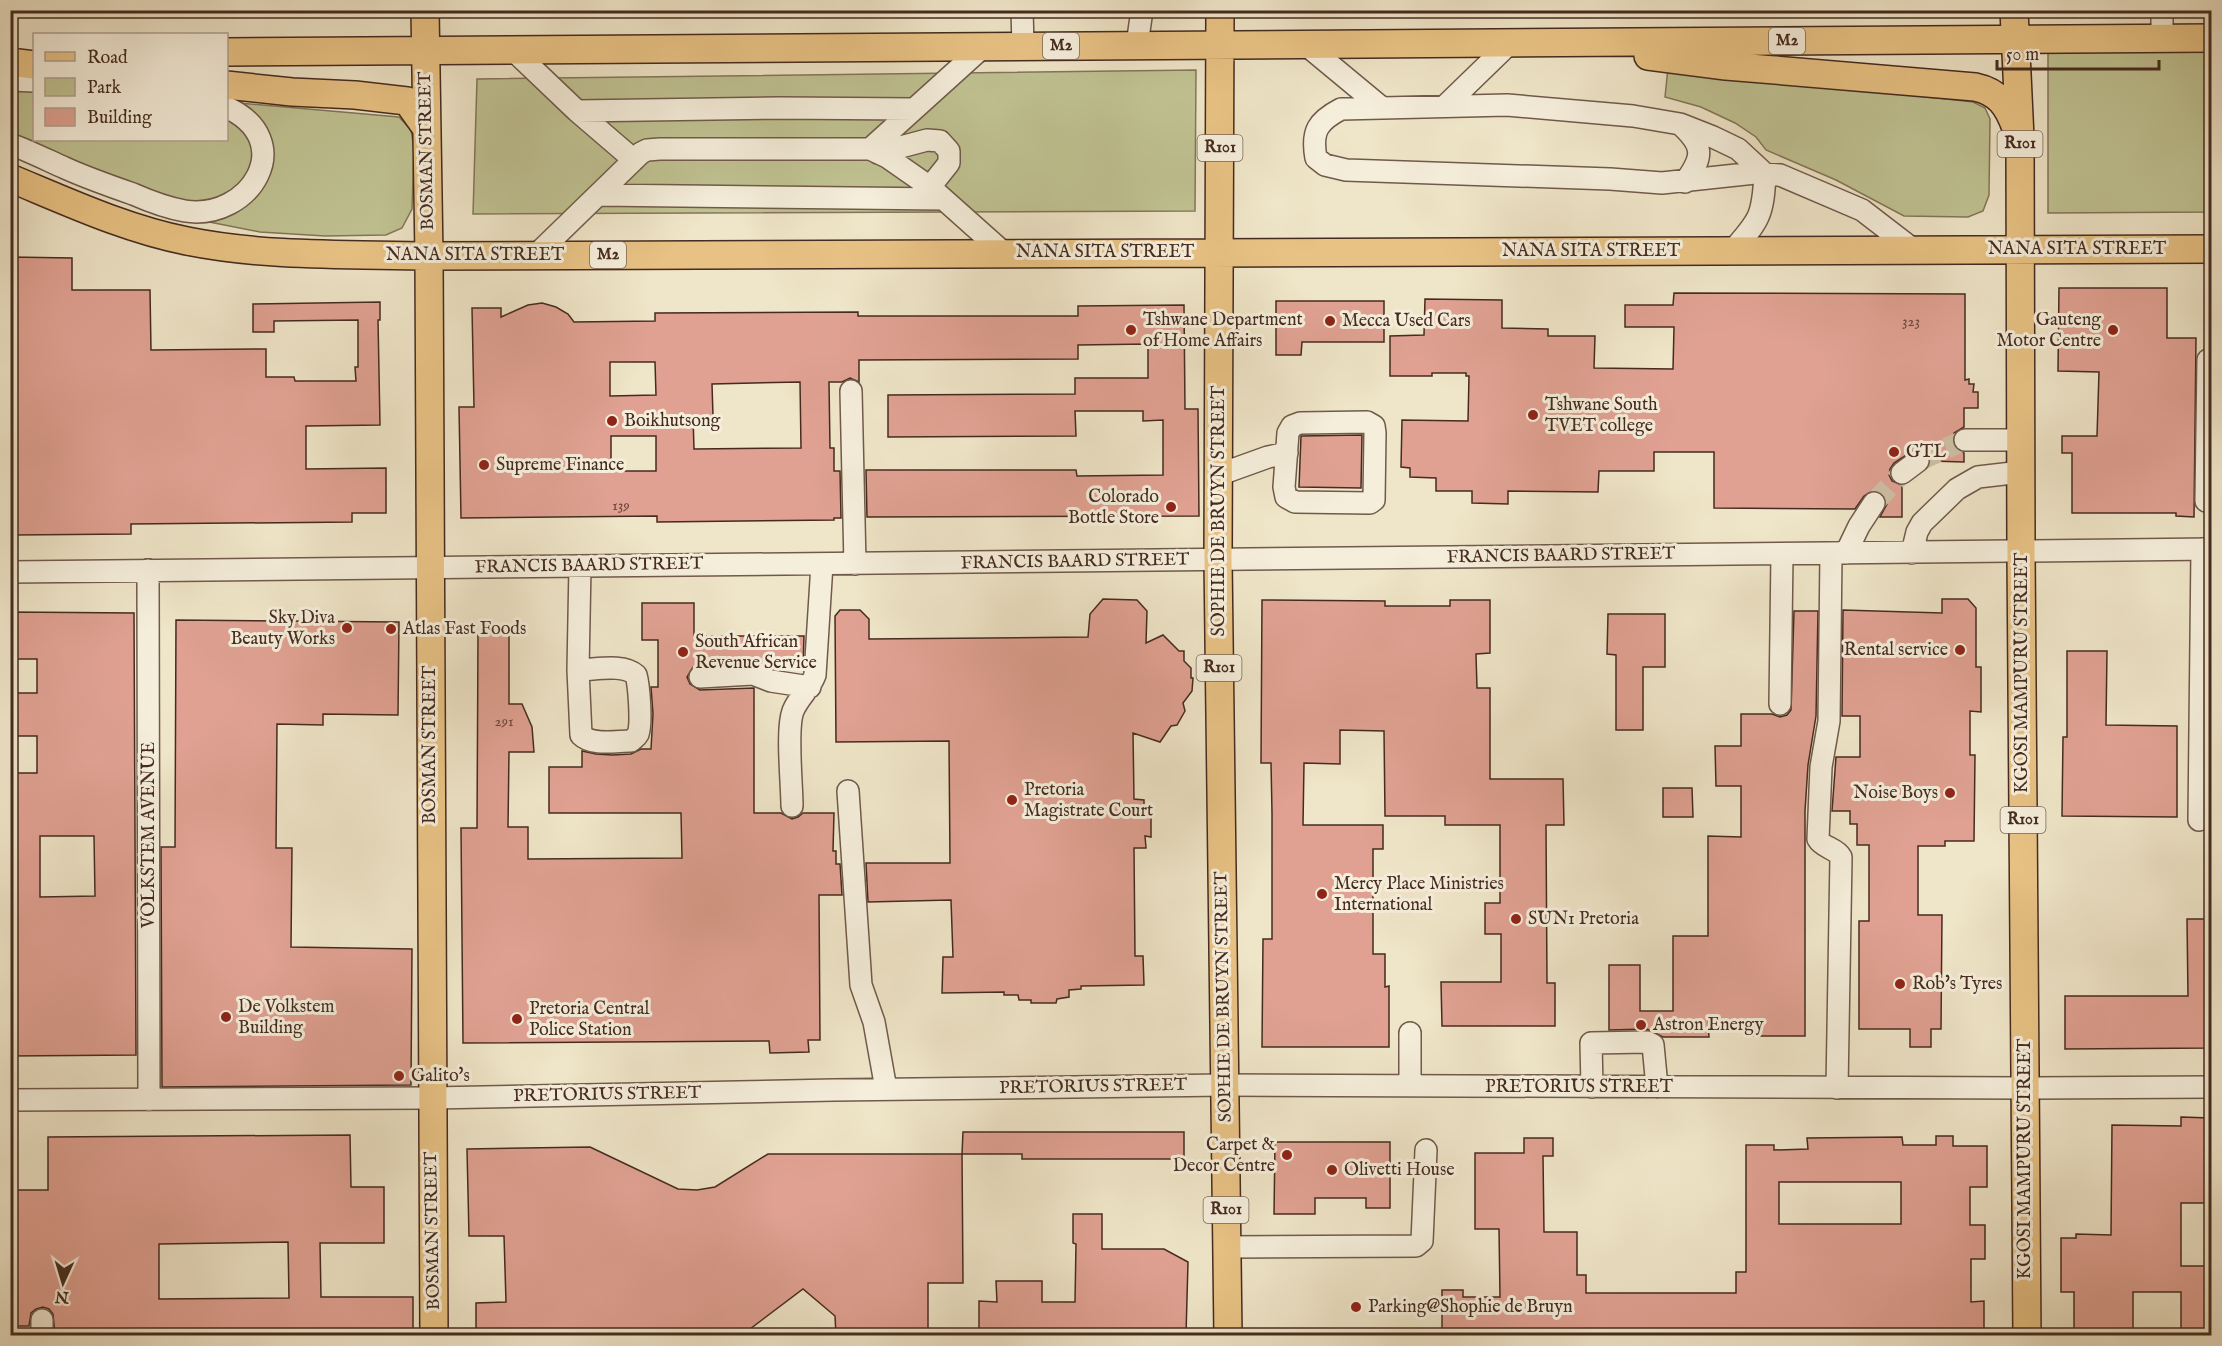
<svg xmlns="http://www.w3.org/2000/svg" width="2222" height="1346" font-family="'IM FELL English',serif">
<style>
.green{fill:#c0c292;stroke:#827659;stroke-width:1.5}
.building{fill:#e0a192;stroke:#452b20;stroke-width:1.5;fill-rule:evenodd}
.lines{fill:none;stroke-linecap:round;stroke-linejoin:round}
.minor-tunnel{stroke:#cdc0a6;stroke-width:21;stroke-dasharray:21 10;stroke-linecap:butt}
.minor-casing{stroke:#705a4a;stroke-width:24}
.major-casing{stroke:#452b20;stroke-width:30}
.minor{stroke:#f5eedb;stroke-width:21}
.major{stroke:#e8c284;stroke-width:27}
.poi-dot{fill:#8f2418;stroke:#f5eedb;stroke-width:2}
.labels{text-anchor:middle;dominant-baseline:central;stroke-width:6;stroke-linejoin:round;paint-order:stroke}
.number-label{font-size:15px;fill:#6c483c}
.shield{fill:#f5eedb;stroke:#7a6658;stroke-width:1.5}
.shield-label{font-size:16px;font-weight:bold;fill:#452b20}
.street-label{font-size:18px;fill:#452b20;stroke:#f5eedb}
.poi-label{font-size:18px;fill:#452b20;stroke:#f5eedb;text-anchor:start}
</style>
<rect width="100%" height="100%" fill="#efe5c8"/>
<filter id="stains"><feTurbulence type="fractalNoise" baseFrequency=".00333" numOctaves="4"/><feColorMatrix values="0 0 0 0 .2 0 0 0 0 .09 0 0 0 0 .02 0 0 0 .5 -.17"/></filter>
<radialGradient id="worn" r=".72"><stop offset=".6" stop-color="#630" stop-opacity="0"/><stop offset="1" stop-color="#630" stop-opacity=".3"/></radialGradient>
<path class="green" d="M 2048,52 L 2211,52 L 2211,212 L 2048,213 Z
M 1668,68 L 1973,102 L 1985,108 L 1990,119 L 1989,195 L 1983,211 L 1968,217 L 1904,216 L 1836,180 L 1766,150 L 1756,137 L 1735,123 L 1701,107 L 1665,97 Z
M 1196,70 L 1195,211 L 473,214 L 477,79 Z
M 10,86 L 34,88 L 34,140 L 226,140 L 227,102 L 399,117 L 411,130 L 414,149 L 412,209 L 402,228 L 386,235 L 325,236 L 260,232 L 189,218 L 11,149 Z"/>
<path class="building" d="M 10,257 L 72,258 L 72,290 L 150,290 L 151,350 L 266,349 L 266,377 L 294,377 L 295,381 L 356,381 L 355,367 L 358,367 L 358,320 L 274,321 L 274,332 L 253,332 L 253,304 L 380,302 L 380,320 L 378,320 L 380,425 L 306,426 L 306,469 L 386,468 L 386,513 L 352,513 L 352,522 L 131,524 L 131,534 L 13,535 L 13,523 L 10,523 Z
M 2059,288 L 2167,288 L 2167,338 L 2196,338 L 2194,517 L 2176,516 L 2176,513 L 2072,513 L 2072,453 L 2062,453 L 2062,436 L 2097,436 L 2099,372 L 2058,371 Z
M 1674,293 L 1965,294 L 1965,380 L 1969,379 L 1969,384 L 1974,384 L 1973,392 L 1978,392 L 1978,408 L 1964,408 L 1964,427 L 1954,433 L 1952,439 L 1954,447 L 1964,453 L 1964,462 L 1930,461 L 1928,453 L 1917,448 L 1894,463 L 1890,469 L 1889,475 L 1892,481 L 1902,485 L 1902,517 L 1880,517 L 1887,504 L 1886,498 L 1880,492 L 1874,490 L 1864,496 L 1855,509 L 1714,508 L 1714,452 L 1654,452 L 1654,471 L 1599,471 L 1598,492 L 1508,491 L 1508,504 L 1472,503 L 1472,491 L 1436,491 L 1436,478 L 1410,477 L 1410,468 L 1401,467 L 1402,420 L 1468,421 L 1469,376 L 1466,376 L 1466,373 L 1432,373 L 1432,376 L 1390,376 L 1390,336 L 1424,335 L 1425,299 L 1502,300 L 1502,328 L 1548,329 L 1548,336 L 1595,336 L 1594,368 L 1673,369 L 1674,327 L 1625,327 L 1625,305 L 1673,305 Z
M 1276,301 L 1384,301 L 1384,342 L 1302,342 L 1301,355 L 1276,355 Z
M 542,303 L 556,307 L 568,314 L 574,322 L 655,321 L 655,313 L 858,312 L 858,316 L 1078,316 L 1078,306 L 1184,305 L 1185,409 L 1198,409 L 1199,516 L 867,517 L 866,470 L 1076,470 L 1077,476 L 1163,475 L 1163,420 L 1143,421 L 1143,411 L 1075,411 L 1076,436 L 888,437 L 888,395 L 1075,394 L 1075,378 L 1148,378 L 1148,344 L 1078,345 L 1078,359 L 859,360 L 859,382 L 850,378 L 842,382 L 829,382 L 830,448 L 834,448 L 834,471 L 840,471 L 841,518 L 834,518 L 834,520 L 657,522 L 657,516 L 461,518 L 459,407 L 474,407 L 472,308 L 501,308 L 501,317 L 528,305 ZM 610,362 L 655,362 L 656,395 L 610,396 ZM 800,382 L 801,448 L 694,449 L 693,416 L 713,416 L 712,384 ZM 611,436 L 656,436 L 656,471 L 611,471 Z
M 1362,435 L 1361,488 L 1299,487 L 1301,436 Z
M 1103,599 L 1137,600 L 1147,611 L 1146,643 L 1163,635 L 1179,651 L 1184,651 L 1184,661 L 1191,668 L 1191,678 L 1193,678 L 1192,691 L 1183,703 L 1185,711 L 1177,725 L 1171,726 L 1160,742 L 1133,733 L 1134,799 L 1144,800 L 1144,810 L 1151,810 L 1151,837 L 1145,836 L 1146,848 L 1134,848 L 1135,956 L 1143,956 L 1144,985 L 1081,986 L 1081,989 L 1069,990 L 1069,997 L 1057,999 L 1056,1003 L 1031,1003 L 1031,1000 L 1019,1000 L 1018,995 L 1004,995 L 1004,992 L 942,993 L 943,957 L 953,957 L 951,900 L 868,902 L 866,863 L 950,863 L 949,741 L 836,742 L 835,616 L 840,610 L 860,610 L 869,619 L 869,639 L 1088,637 L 1090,614 Z
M 1942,599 L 1968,599 L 1976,608 L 1976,667 L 1981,667 L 1981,712 L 1970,711 L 1970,755 L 1975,755 L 1974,841 L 1945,841 L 1945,846 L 1918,846 L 1918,915 L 1942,915 L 1941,1029 L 1931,1029 L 1931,1047 L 1910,1047 L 1910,1029 L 1859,1029 L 1859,921 L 1869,921 L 1869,845 L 1857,845 L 1857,824 L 1850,824 L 1850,811 L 1832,811 L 1836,757 L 1860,757 L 1860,716 L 1842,716 L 1843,610 L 1942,613 Z
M 1262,600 L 1385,601 L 1385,606 L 1450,606 L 1450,600 L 1490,600 L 1490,653 L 1476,654 L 1477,688 L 1490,688 L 1490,779 L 1563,779 L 1564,825 L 1546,825 L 1547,983 L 1555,983 L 1555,1026 L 1442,1026 L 1441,982 L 1501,982 L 1501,934 L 1485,934 L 1485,903 L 1500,903 L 1500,825 L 1445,825 L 1445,816 L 1385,816 L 1384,731 L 1340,730 L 1340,764 L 1304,763 L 1303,825 L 1383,825 L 1383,849 L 1373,849 L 1373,954 L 1385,954 L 1385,987 L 1389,986 L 1389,1047 L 1262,1047 L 1263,939 L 1272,939 L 1272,813 L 1271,763 L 1261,763 Z
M 642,603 L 694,603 L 694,636 L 804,636 L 803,668 L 773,668 L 753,661 L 699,664 L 693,667 L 687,677 L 690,684 L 700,690 L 754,688 L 754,813 L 781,813 L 792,819 L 798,817 L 803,813 L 834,813 L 833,851 L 836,851 L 836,864 L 840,864 L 842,895 L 819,895 L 820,1040 L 808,1040 L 809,1052 L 770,1053 L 769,1041 L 463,1043 L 461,828 L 477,828 L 478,634 L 509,634 L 509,704 L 522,704 L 532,727 L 534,752 L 509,752 L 508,827 L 528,827 L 528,859 L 682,858 L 681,813 L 549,813 L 549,767 L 582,767 L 582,751 L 596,754 L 612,755 L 631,754 L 641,749 L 651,749 L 653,714 L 651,687 L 658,687 L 658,640 L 642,640 Z
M 1794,611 L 1818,611 L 1816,716 L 1808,765 L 1805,811 L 1805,1036 L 1749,1036 L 1749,1021 L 1708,1021 L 1709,1037 L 1663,1037 L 1647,1029 L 1609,1030 L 1609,965 L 1640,965 L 1640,1011 L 1673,1011 L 1673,936 L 1708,936 L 1708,836 L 1741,837 L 1741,786 L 1716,786 L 1715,746 L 1741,746 L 1741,714 L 1772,714 L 1780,717 L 1787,715 L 1791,710 Z
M 10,612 L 134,613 L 136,1055 L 10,1056 L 10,773 L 37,773 L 37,736 L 10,736 L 10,693 L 37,693 L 37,659 L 10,659 ZM 40,836 L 94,836 L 95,896 L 40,897 Z
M 1608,614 L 1665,614 L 1665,667 L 1643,667 L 1643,730 L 1616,730 L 1616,655 L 1607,654 Z
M 176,620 L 399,622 L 398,715 L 323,714 L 323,725 L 277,724 L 276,848 L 292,848 L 291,947 L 412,949 L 411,1085 L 162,1087 L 161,847 L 175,847 Z
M 2067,651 L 2107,651 L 2106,725 L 2177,726 L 2177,817 L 2062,816 L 2063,737 L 2067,737 Z
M 1663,788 L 1692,788 L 1693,817 L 1663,817 Z
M 2187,919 L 2211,919 L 2211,1048 L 2065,1049 L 2065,996 L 2188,996 Z
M 2181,1117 L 2210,1118 L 2209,1128 L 2211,1128 L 2211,1203 L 2181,1203 L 2181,1266 L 2211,1266 L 2211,1291 L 2208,1291 L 2207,1335 L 2181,1335 L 2181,1292 L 2133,1292 L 2133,1335 L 2074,1335 L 2074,1292 L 2061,1292 L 2061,1238 L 2076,1238 L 2076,1234 L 2111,1235 L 2112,1125 L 2181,1126 Z
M 963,1132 L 1184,1132 L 1184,1159 L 1022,1159 L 1022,1154 L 962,1154 Z
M 350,1135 L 351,1187 L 384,1187 L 384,1243 L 320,1243 L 321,1297 L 413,1297 L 413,1335 L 55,1335 L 53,1314 L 49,1309 L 43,1307 L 36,1309 L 31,1313 L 29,1326 L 10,1326 L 10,1190 L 48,1190 L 48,1137 ZM 288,1242 L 289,1298 L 159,1299 L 159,1244 Z
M 1936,1136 L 1953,1136 L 1953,1146 L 1987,1146 L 1987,1187 L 1970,1187 L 1970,1225 L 1985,1225 L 1985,1259 L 1971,1259 L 1971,1302 L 1984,1301 L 1984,1335 L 1442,1335 L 1442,1290 L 1463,1290 L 1463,1297 L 1500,1297 L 1499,1229 L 1475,1229 L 1475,1153 L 1524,1153 L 1524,1138 L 1553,1138 L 1553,1156 L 1543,1156 L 1544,1232 L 1577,1232 L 1577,1275 L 1586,1275 L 1586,1293 L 1736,1293 L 1736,1272 L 1746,1272 L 1746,1145 L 1774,1145 L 1774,1150 L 1808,1149 L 1807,1138 L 1902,1137 L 1903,1145 L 1936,1145 ZM 1779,1182 L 1901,1182 L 1901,1224 L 1779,1224 Z
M 1275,1142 L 1390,1142 L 1390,1208 L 1366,1208 L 1366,1198 L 1315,1198 L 1315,1214 L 1274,1214 Z
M 590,1147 L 678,1189 L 697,1190 L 715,1187 L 768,1154 L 962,1154 L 963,1283 L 928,1283 L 928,1335 L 836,1335 L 835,1316 L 803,1289 L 742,1335 L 476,1335 L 476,1303 L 506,1302 L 504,1236 L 469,1236 L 467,1149 Z
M 1073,1214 L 1102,1214 L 1102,1249 L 1164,1249 L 1188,1262 L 1186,1335 L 979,1335 L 979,1301 L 997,1302 L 996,1281 L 1042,1281 L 1042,1302 L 1075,1302 L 1076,1244 L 1073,1243 Z"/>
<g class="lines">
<path class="minor-tunnel" d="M 1918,461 L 1965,440
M 1874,503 L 1902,473"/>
<g class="minor-casing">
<path id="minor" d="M 1022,10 L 1023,46
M 2162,38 L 2162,10
M 1305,44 L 1381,107
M 1137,45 L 1142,10
M 512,49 L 577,111 L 634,160
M 10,80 L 34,81
M 1445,106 L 1510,43
M 577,111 L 779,108 L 914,109
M 1680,124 C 1704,146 1704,156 1685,182
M 10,144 C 29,151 47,160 65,168 C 87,178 110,186 133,194 C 149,201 167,208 185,211 C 250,221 300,141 226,107
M 870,149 L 984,46
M 878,153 L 927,140 L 940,141 L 949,151 L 949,163 L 930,187
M 599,195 L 943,199
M 1732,251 C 1760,220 1763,215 1765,174 L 1738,149 L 1713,137 L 1680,124 L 1633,116 L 1507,105 L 1341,109 C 1318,121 1311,131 1316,158 L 1325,165 L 1346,170 L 1610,179 L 1662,183 L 1755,173 L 1780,175 L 1862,210 L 1914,250
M 536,255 L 641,153 L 647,150 L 660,149 L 870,149 L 887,157 L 930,187 L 1004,253
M 851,391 L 855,564
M 1367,422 L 1374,426 L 1375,433 L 1374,500 L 1370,503 L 1295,502 L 1286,497 L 1284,487 L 1288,433 L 1292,426 L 1300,423 Z
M 1965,440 L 2021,440
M 1902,473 L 1918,461
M 1218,475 L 1268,457 L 1287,453
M 2206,501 L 2208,360 L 2212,360
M 1846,553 L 1859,526 L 1874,503
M 1912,553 L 1917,532 L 1922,523 L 1957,489 L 1978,477 L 2021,472
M 1831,554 L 1829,721 L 1821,767 L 1818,839 C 1823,848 1836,848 1841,857 L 1837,1088
M 148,570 L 149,1100
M 10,572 L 2212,549
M 578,670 C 595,670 623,663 636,675 C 639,685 642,724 638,734 C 636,738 634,738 631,741 C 616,741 592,746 581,735 L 578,670 L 580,566
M 700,677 L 753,674 L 771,681 L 810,687
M 1780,704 L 1782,554
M 848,791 L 861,985 L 874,1022 L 886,1089
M 792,806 C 792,784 786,729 793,711 C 798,698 810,689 815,675 L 822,564
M 2199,820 L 2202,549
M 1410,1086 L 1410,1033
M 1592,1087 L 1591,1043 L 1647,1042 L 1653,1045 L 1657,1087
M 10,1100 L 432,1098 L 834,1090 L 1225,1085 L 2025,1088 L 2212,1087
M 1227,1247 L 1416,1246 L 1422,1241 L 1426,1150
M 42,1336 L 42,1320"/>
</g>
<g class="major-casing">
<path id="major" d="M 425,10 L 429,256 L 434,1336
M 1220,10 L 1218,560 L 1228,1336
M 2014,10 L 2020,138 L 2021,552 L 2027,1336
M 226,52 L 2212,38
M 1648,56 L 1726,66 L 1975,87 C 1999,92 2008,106 2016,128
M 10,62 L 34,65
M 226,85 L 292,92 L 355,95 L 407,101 L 427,129
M 10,178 C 68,202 126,229 187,241 C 267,257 348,254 429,256 L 2212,249"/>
</g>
<use href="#minor" class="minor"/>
<use href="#major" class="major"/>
</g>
<g class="poi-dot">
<circle cx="1330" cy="321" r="6"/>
<circle cx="1131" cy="330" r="6"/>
<circle cx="2113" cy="330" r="6"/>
<circle cx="1533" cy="415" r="6"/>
<circle cx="612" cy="421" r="6"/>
<circle cx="1894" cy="452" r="6"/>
<circle cx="484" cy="465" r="6"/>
<circle cx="1171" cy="507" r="6"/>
<circle cx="347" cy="628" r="6"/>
<circle cx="391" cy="629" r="6"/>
<circle cx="1960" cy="650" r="6"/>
<circle cx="683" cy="652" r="6"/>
<circle cx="1950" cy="793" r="6"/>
<circle cx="1012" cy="800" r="6"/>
<circle cx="1322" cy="894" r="6"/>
<circle cx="1516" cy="919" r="6"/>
<circle cx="1900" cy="984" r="6"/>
<circle cx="226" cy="1017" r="6"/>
<circle cx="517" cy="1019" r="6"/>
<circle cx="1641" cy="1025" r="6"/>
<circle cx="399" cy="1076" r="6"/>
<circle cx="1287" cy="1155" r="6"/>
<circle cx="1332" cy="1170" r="6"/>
<circle cx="1356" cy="1307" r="6"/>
</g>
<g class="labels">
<g class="number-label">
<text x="1911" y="321">323</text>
<text x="621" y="505">139</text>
<text x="504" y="721">291</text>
</g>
<g class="shield">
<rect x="1769" y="28" width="36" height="26" rx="4.5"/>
<rect x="1043" y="33" width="36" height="26" rx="4.5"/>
<rect x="1997.5" y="131" width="45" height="26" rx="4.5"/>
<rect x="1197.5" y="135" width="45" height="26" rx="4.5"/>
<rect x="590" y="242" width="36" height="26" rx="4.5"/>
<rect x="1196.5" y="655" width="45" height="26" rx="4.5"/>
<rect x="2000.5" y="807" width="45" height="26" rx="4.5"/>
<rect x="1203.5" y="1197" width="45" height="26" rx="4.5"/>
</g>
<g class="shield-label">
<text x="1787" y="41">M2</text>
<text x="1061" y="46">M2</text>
<text x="2020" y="144">R101</text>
<text x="1220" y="148">R101</text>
<text x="608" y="255">M2</text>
<text x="1219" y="668">R101</text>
<text x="2023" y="820">R101</text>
<text x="1226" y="1210">R101</text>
</g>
<g class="street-label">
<text transform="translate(427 151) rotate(-91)">BOSMAN STREET</text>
<text x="2077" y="249">NANA SITA STREET</text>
<text x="1591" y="251">NANA SITA STREET</text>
<text x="1105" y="252">NANA SITA STREET</text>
<text x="475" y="255">NANA SITA STREET</text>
<text transform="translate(1219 511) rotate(-90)">SOPHIE DE BRUYN STREET</text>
<text transform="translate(1561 556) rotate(-1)">FRANCIS BAARD STREET</text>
<text transform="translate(1075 562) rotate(-1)">FRANCIS BAARD STREET</text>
<text transform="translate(589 566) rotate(-1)">FRANCIS BAARD STREET</text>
<text transform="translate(2022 673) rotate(-90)">KGOSI MAMPURU STREET</text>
<text transform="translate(430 745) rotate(-90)">BOSMAN STREET</text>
<text transform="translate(149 835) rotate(-90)">VOLKSTEM AVENUE</text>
<text transform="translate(1224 997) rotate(-91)">SOPHIE DE BRUYN STREET</text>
<text transform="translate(1093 1087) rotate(-1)">PRETORIUS STREET</text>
<text x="1579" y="1087">PRETORIUS STREET</text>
<text transform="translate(607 1095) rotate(-1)">PRETORIUS STREET</text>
<text transform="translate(2025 1159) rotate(-90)">KGOSI MAMPURU STREET</text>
<text transform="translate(433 1231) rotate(-91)">BOSMAN STREET</text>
</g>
<g class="poi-label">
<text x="1143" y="320">Tshwane Department<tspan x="1143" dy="21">of Home Affairs</tspan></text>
<text x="2101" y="320" text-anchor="end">Gauteng<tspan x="2101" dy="21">Motor Centre</tspan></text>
<text x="1342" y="321">Mecca Used Cars</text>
<text x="1545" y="405">Tshwane South<tspan x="1545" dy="21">TVET college</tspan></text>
<text x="624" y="421">Boikhutsong</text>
<text x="1906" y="452">GTL</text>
<text x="496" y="465">Supreme Finance</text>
<text x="1159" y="497" text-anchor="end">Colorado<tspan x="1159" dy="21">Bottle Store</tspan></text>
<text x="335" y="618" text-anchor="end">Sky Diva<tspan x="335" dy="21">Beauty Works</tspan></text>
<text x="403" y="629">Atlas Fast Foods</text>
<text x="695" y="642">South African<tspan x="695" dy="21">Revenue Service</tspan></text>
<text x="1948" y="650" text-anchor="end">Rental service</text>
<text x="1024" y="790">Pretoria<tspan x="1024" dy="21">Magistrate Court</tspan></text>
<text x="1938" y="793" text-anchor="end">Noise Boys</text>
<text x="1334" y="884">Mercy Place Ministries<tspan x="1334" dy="21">International</tspan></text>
<text x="1528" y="919">SUN1 Pretoria</text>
<text x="1912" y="984">Rob's Tyres</text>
<text x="238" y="1007">De Volkstem<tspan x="238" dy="21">Building</tspan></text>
<text x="529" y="1009">Pretoria Central<tspan x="529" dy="21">Police Station</tspan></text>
<text x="1653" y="1025">Astron Energy</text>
<text x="411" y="1076">Galito's</text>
<text x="1275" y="1145" text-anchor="end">Carpet &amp;<tspan x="1275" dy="21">Decor Centre</tspan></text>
<text x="1344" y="1170">Olivetti House</text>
<text x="1368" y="1307">Parking@Shophie de Bruyn</text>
</g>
</g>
<rect width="2222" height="1346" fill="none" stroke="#efe5c8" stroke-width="36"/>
<rect x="12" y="12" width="2198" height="1322" fill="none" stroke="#452b20" stroke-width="3"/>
<rect x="18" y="18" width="2186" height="1310" fill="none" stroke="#452b20" stroke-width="1.5"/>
<rect x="33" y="33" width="195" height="108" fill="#f5eedb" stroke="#afa090" stroke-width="1.5"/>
<rect x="45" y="52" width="30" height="9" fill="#e8c284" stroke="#afa090" stroke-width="1.5"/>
<text x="87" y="63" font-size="18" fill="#452b20">Road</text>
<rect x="45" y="78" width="30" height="18" fill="#c0c292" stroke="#afa090" stroke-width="1.5"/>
<text x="87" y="93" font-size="18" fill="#452b20">Park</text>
<rect x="45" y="108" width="30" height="18" fill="#e0a192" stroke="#afa090" stroke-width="1.5"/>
<text x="87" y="123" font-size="18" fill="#452b20">Building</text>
<g transform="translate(63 1283) rotate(184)" stroke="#f5eedb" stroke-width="4.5" paint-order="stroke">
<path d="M0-4.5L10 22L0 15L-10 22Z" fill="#452b20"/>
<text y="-9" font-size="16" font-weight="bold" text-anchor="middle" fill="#452b20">N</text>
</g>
<path d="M1997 60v9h162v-9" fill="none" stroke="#452b20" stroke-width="3"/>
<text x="2006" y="60" font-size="18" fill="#452b20" stroke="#f5eedb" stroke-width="4.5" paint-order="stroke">50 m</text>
<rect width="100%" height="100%" filter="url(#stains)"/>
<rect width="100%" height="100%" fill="url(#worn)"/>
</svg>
